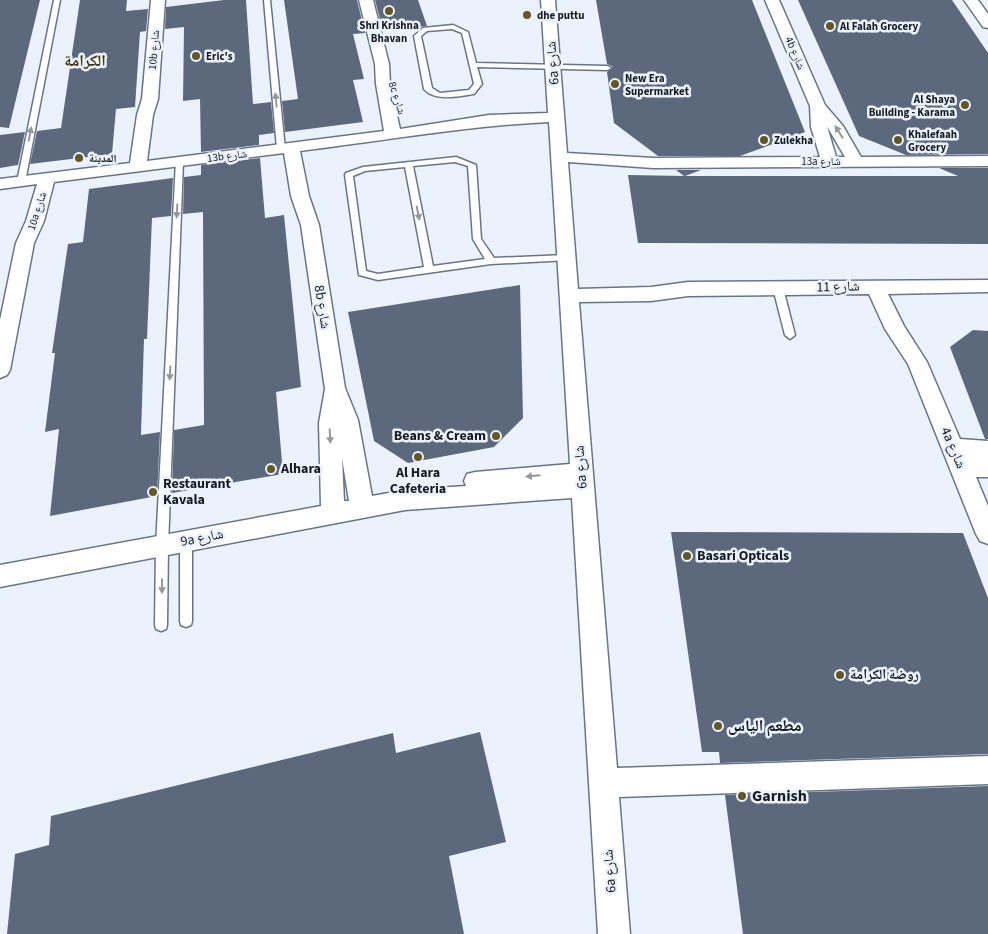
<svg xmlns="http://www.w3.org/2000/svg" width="988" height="934" font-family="'Source Sans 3','Noto Naskh Arabic',sans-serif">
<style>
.building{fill:#5c697d}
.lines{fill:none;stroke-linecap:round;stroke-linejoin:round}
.lane-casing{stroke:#677589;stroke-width:3}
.street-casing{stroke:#677589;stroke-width:3}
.lane{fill:#fff;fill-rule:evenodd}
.street{fill:#fff;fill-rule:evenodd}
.oneway{fill:#96999c}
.poi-dot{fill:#655724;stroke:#ecf2fc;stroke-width:2}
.labels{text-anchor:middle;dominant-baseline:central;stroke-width:5;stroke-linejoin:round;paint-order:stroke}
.far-poi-label{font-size:11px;font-weight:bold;fill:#161c24;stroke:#ecf2fc;text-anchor:start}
.far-street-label{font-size:11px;fill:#161c24;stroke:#ecf2fc}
.street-label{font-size:14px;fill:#161c24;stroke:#ecf2fc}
.poi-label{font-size:14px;font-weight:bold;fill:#161c24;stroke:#ecf2fc;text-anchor:start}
.far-district-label{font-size:16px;font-weight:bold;fill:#453a11;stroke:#ecf2fc}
.near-poi-label{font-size:16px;font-weight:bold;fill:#161c24;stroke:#ecf2fc;text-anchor:start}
</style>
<rect width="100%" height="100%" fill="#ecf2fc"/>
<path class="building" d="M 0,0 L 40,0 L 9,128 L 0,127 Z
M 80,0 L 127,0 L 126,11 L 148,9 L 146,31 L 140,32 L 135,107 L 116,109 L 112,154 L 30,164 L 37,131 L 61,128 Z
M 224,0 L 246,0 L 253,104 L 271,102 L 274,133 L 259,135 L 259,145 L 201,152 L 200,99 L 183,101 L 184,27 L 165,29 L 166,7 Z
M 284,0 L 357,0 L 365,33 L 353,34 L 364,79 L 353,80 L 363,122 L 285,132 L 282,101 L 298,99 Z
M 375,0 L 418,0 L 427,26 L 383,31 Z
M 596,0 L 752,0 L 805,132 L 740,156 L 658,156 L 614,123 L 607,72 L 613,67 L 607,64 Z
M 798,0 L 952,0 L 988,53 L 988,154 L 906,155 L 859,136 Z
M 25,132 L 18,165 L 0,168 L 0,135 Z
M 260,158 L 265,218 L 284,215 L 301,387 L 276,392 L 283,474 L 172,493 L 174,430 L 204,425 L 203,212 L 183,214 L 184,177 L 201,175 L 201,165 Z
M 939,168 L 988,168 L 988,244 L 638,243 L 628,175 L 684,176 L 676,170 L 701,170 L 685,176 L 958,176 Z
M 173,178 L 171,216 L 152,218 L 147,339 L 144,339 L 141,435 L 160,432 L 157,496 L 50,516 L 59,429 L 45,432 L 55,353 L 52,353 L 68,244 L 83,242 L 89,189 Z
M 520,285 L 523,418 L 494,447 L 408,463 L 374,441 L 348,312 Z
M 973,330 L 988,331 L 988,439 L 985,439 L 950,347 Z
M 671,532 L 963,533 L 988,598 L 988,754 L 720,763 L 719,752 L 702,752 Z
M 480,732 L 506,842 L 449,856 L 464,934 L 7,934 L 15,854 L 49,845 L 51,816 L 393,733 L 396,753 Z
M 988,786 L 988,934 L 743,934 L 725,795 Z"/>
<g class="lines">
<g class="lane-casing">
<path id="lane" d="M 54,0 L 60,0 L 25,182 L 21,185 L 17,182 Z
M 264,0 L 270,0 L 285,149 L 281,151 L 277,149 Z
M 453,25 L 468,32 L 476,63 L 607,66 L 611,68 L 607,70 L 477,67 L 482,84 L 474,94 C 459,96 435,102 424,89 L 414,36 L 423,28 ZM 452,29 L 462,33 L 474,84 L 469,90 L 440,93 L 432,88 L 421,36 L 427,31 Z
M 456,157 L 476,165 L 481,239 L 494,258 L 566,255 L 571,258 L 569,260 L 491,264 L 378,280 L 359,275 L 345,175 L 346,173 L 363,167 ZM 455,162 L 468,166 L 473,239 L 485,259 L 433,266 L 413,166 ZM 405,167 L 424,267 L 378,274 L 366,271 L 353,176 L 365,171 Z
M 176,160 L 183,162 L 168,546 L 167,625 L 166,629 L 161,631 L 156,629 L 155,625 L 156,546 Z
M 778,285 L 783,288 L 795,335 L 790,339 L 785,335 L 773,288 Z
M 186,536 L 190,537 L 192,541 L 192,621 L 191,625 L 186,627 L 181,625 L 180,621 L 180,541 L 182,537 Z"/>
</g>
<g class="street-casing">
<path id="street" d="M 151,0 L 165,0 L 158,99 L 153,115 L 147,161 L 384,131 L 376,84 L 375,64 L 359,0 L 373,0 L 389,64 L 390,84 L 400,129 L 489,115 L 548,113 L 541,0 L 555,0 L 567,153 L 653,158 L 820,157 L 811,127 L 810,106 L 765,0 L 779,0 L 825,105 L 843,126 L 861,157 L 988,156 L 988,166 L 653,168 L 568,162 L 578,289 L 651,287 L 688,282 L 988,280 L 988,292 L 888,294 L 904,326 L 927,362 L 960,439 L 988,441 L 988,477 L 976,477 L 988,506 L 988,544 L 980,541 L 976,534 L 908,364 L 885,329 L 869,294 L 688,296 L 651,301 L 579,302 L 617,768 L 988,756 L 988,784 L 619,797 L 630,934 L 598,934 L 572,498 L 405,510 L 0,587 L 0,565 L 321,506 L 319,423 L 325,389 L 301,225 L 291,196 L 284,153 L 54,182 L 44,221 L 34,243 L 10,370 L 7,375 L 0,378 L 0,320 L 16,243 L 26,221 L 37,184 L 0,189 L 0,179 L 130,163 L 137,115 L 142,99 ZM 549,122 L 570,464 L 475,472 L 467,474 L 464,481 L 466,486 L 405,490 L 372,496 L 358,420 L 345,388 L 319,225 L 309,196 L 300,151 C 383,141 465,126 549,122 ZM 827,126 L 828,128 L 845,157 L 836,157 ZM 342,458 L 349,501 L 344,501 Z
M 964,0 L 978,0 L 988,14 L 988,28 L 983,27 Z"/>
</g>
<use href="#lane" class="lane"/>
<use href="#street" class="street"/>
</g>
<defs><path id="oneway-solid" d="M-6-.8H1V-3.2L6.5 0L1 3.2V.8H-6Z" transform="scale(1.25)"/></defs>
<g class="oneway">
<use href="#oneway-solid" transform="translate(276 100) rotate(-95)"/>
<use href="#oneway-solid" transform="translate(839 132) rotate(-122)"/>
<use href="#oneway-solid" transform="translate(30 134) rotate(-79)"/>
<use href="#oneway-solid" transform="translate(177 211) rotate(93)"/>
<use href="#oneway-solid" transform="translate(418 213) rotate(79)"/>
<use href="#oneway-solid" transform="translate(170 373) rotate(93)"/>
<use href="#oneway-solid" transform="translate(330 436) rotate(87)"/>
<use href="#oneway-solid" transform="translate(533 476) rotate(175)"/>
<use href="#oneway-solid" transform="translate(162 586) rotate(90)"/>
</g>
<g class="poi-dot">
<circle cx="389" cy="11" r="5"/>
<circle cx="527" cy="15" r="5"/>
<circle cx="830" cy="26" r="5"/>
<circle cx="196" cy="56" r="5"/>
<circle cx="615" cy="84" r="5"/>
<circle cx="965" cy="105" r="5"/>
<circle cx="764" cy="140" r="5"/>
<circle cx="898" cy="140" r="5"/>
<circle cx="79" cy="158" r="5"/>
<circle cx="496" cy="436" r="5"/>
<circle cx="418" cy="457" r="5"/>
<circle cx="271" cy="469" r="5"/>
<circle cx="153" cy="492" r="5"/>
<circle cx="687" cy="556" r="5"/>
<circle cx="840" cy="675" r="5"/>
<circle cx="718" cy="726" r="5"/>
<circle cx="742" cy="796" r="5"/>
</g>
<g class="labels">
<g class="far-poi-label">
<text x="537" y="15">dhe puttu</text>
<text x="389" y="25" text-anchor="middle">Shri Krishna<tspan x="389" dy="13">Bhavan</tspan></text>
<text x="840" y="26">Al Falah Grocery</text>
<text x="206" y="56">Eric's</text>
<text x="625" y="78">New Era<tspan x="625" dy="13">Supermarket</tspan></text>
<text x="955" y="99" text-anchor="end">Al Shaya<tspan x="955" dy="13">Building - Karama</tspan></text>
<text x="908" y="134">Khalefaah<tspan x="908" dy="13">Grocery</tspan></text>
<text x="774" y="140">Zulekha</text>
<text x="89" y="158">المدينة</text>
</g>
<g class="far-street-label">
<text transform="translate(154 50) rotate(-85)">10b شارع</text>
<text transform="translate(795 53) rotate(67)">4b شارع</text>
<text transform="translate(397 98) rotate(72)">8c شارع</text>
<text transform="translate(227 156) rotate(-7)">13b شارع</text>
<text x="821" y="161">13a شارع</text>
<text transform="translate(37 211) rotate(-72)">10a شارع</text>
</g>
<g class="street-label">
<text transform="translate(553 63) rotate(-94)">6a شارع</text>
<text transform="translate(838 287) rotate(-1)">شارع 11</text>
<text transform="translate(322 307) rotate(81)">8b شارع</text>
<text transform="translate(953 448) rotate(67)">4a شارع</text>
<text transform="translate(581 467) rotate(-94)">6a شارع</text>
<text transform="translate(202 538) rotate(-11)">9a شارع</text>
<text transform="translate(610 871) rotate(-94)">6a شارع</text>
</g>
<g class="poi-label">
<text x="486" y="436" text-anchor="end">Beans &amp; Cream</text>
<text x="281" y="469">Alhara</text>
<text x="418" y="473" text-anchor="middle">Al Hara<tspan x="418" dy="16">Cafeteria</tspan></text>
<text x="163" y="484">Restaurant<tspan x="163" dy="16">Kavala</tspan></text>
<text x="697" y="556">Basari Opticals</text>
<text x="850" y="675">روضة الكرامة</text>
</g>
<g class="far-district-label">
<text x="85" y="61">الكرامة</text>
</g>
<g class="near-poi-label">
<text x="728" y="726">مطعم الياس</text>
<text x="752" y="796">Garnish</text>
</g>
</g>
</svg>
